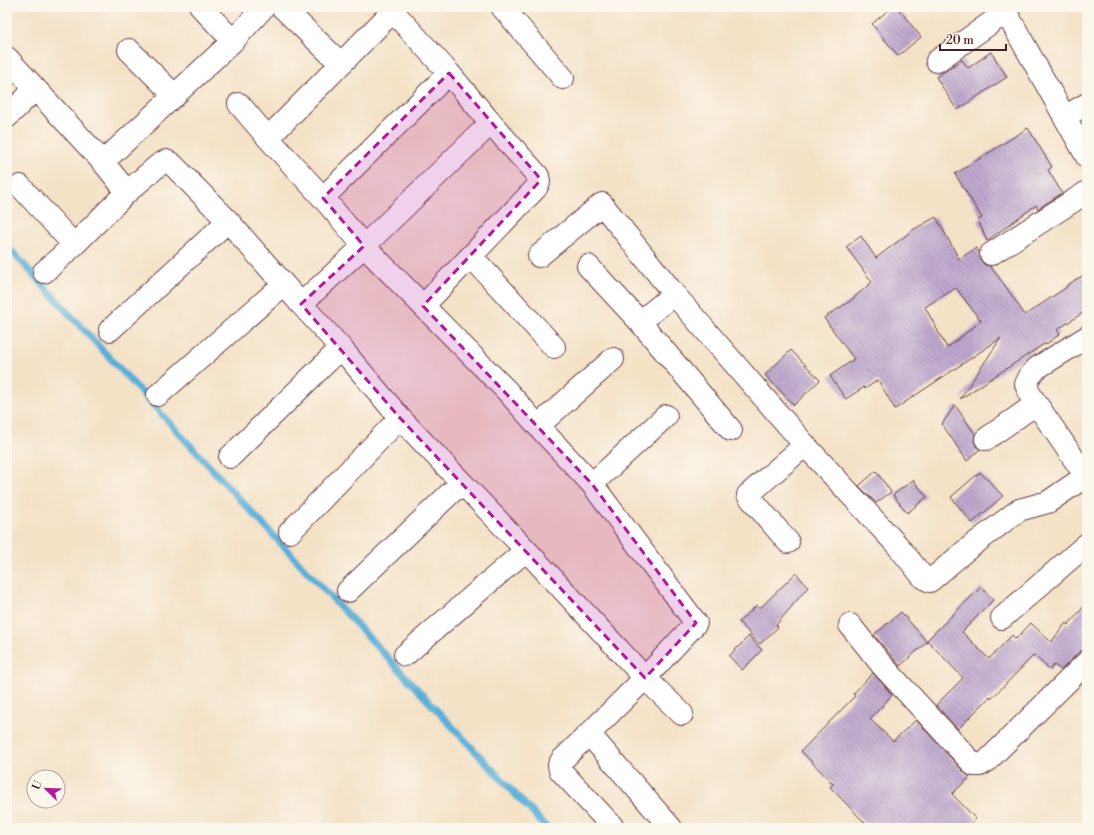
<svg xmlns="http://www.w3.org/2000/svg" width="1094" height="835" font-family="'Libre Bodoni',serif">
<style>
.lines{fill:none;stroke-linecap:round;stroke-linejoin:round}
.stream{stroke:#5cafd8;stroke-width:7}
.building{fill:url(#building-back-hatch);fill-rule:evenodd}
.minor-casing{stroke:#643c42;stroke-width:24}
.minor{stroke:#fff;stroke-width:22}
.marked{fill:#b5179e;fill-opacity:0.2;stroke:#b5179e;stroke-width:3;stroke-dasharray:8 5;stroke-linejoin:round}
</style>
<defs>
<pattern id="building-back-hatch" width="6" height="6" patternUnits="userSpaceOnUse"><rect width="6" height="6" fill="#bda7ce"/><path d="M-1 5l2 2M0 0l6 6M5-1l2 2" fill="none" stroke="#9c87a7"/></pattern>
</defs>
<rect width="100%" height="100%" fill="#fbf7ec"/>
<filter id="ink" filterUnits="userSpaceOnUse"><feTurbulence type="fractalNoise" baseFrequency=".025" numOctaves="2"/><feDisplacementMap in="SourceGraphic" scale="8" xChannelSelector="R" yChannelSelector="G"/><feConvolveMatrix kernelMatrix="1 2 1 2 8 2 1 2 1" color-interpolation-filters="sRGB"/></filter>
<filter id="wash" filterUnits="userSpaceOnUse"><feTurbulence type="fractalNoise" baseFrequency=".012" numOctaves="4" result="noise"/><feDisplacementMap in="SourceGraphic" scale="16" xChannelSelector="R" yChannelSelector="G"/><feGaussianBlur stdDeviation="0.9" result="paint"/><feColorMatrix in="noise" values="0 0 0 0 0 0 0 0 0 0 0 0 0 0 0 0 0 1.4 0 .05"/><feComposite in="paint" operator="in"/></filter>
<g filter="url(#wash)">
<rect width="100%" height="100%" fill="#f4e2c7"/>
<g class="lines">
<path class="stream" d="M 7,246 L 246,506 L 547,828"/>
</g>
<g id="blocks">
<path class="building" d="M 892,7 L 897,7 L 921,37 L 898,56 L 872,24 Z
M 991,52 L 1007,77 L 957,110 L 936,77 L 962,60 L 968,68 Z
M 1028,128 L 1052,167 L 1048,170 L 1062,193 L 1038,209 L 1036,205 L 987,241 L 978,220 L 982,218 L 955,174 Z
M 936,217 L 959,259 L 976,248 L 979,252 L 981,261 L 985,265 L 990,266 L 1006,287 L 1025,315 L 1067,287 L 1066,286 L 1087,273 L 1087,310 L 1057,330 L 1060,334 L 1045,345 L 1044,344 L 960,399 L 1001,338 L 895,409 L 878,380 L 865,389 L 864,387 L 846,399 L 830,376 L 854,359 L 824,318 L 850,301 L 872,282 L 846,247 L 861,236 L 876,258 L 909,233 L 909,232 ZM 956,288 L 981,321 L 947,348 L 925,307 Z
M 791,350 L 820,380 L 794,405 L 765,375 Z
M 955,405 L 975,434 L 974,440 L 976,446 L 980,449 L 967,461 L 942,424 Z
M 876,471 L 891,492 L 876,503 L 859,486 Z
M 980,472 L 1003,496 L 972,523 L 951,497 Z
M 913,480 L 927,497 L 907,513 L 893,495 Z
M 796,573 L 808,587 L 776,625 L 778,627 L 760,644 L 739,622 L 757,605 L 760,608 Z
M 981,587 L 993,600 L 962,632 L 989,659 L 1012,635 L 1016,639 L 1031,623 L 1051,642 L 1066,623 L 1068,625 L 1087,603 L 1087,650 L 1083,650 L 1078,653 L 1061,670 L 1054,665 L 1050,670 L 1034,655 L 991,699 L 990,697 L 958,729 L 936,705 L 963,678 L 927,640 Z
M 901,612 L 927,642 L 900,666 L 874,635 Z
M 749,636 L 762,650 L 742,670 L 729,656 Z
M 873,673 L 892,695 L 870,719 L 893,741 L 916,720 L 965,773 L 970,777 L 952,794 L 976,819 L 966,828 L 870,828 L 830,787 L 833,784 L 801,751 L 855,696 L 853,694 Z"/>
</g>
</g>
<g filter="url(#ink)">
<use href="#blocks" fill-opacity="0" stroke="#643c42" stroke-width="1"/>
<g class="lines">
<g class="minor-casing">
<path id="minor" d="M 201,7 L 233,41
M 282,7 L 341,64
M 389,7 L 449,73 L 491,123 L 364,246 L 301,304 L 341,348 L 400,418 L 526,550 L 645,678 L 589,734 L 671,828
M 502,7 L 563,78
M 1003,7 L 1087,157
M 392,12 L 268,138 L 323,198 L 364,246 L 507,391 L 538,426 L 613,359
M 129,50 L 175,96
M 7,58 L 103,162
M 937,61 L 1006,12
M 239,104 L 268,138
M 7,117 L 35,89
M 1064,117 L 1087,104
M 491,123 L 538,176 L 539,182 L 536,188 L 471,256 L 554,347
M 20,186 L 74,245
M 127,192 L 103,162 L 233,41 L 264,7
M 323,198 L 449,73
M 991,254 L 1087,192
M 539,256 L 602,204 L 674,294 L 805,445 L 898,546 L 923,577 L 930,581 L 965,551 L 1019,510 L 1048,502 L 1086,476
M 588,266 L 640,322 L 674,294
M 44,272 L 74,245 L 127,192 L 160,164 L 166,161 L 172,164 L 228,221 L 301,304
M 423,306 L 471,256
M 640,322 L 731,430
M 110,330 L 228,221
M 1087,337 L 1037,368 L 1030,376 L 1026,384 L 1029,393 L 1087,478
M 158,395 L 283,285
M 538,426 L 592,484 L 696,623 L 645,678 L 682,714
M 986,439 L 1036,404
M 230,457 L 341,348
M 592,484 L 666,416
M 290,532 L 400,418
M 788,542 L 748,495 L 805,445
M 348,591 L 461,483
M 1002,618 L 1087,544
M 850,625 L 881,664 L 974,765 L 980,765 L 987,761 L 1087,662
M 405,655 L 526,550
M 589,734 L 562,760 L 559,765 L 560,770 L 612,826"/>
</g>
<use href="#minor" class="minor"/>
</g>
</g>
<path class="marked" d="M 449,73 L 538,176 L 539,182 L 423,306 L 592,484 L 696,623 L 645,678 L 400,418 L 301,304 L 364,246 L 323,198 Z"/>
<rect width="1094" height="835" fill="none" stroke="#fbf7ec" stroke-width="24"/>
<g transform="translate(46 789) rotate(293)"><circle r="19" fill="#fbf7ec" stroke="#b4a19f"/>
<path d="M0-3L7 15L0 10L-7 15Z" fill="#b5179e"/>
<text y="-6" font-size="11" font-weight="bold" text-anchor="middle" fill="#4a1f2b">U</text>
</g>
<path d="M940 44v6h66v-6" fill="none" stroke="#4a1f2b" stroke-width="2"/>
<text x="946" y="44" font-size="12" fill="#4a1f2b" stroke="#fbf7ec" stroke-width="3" paint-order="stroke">20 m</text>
</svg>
